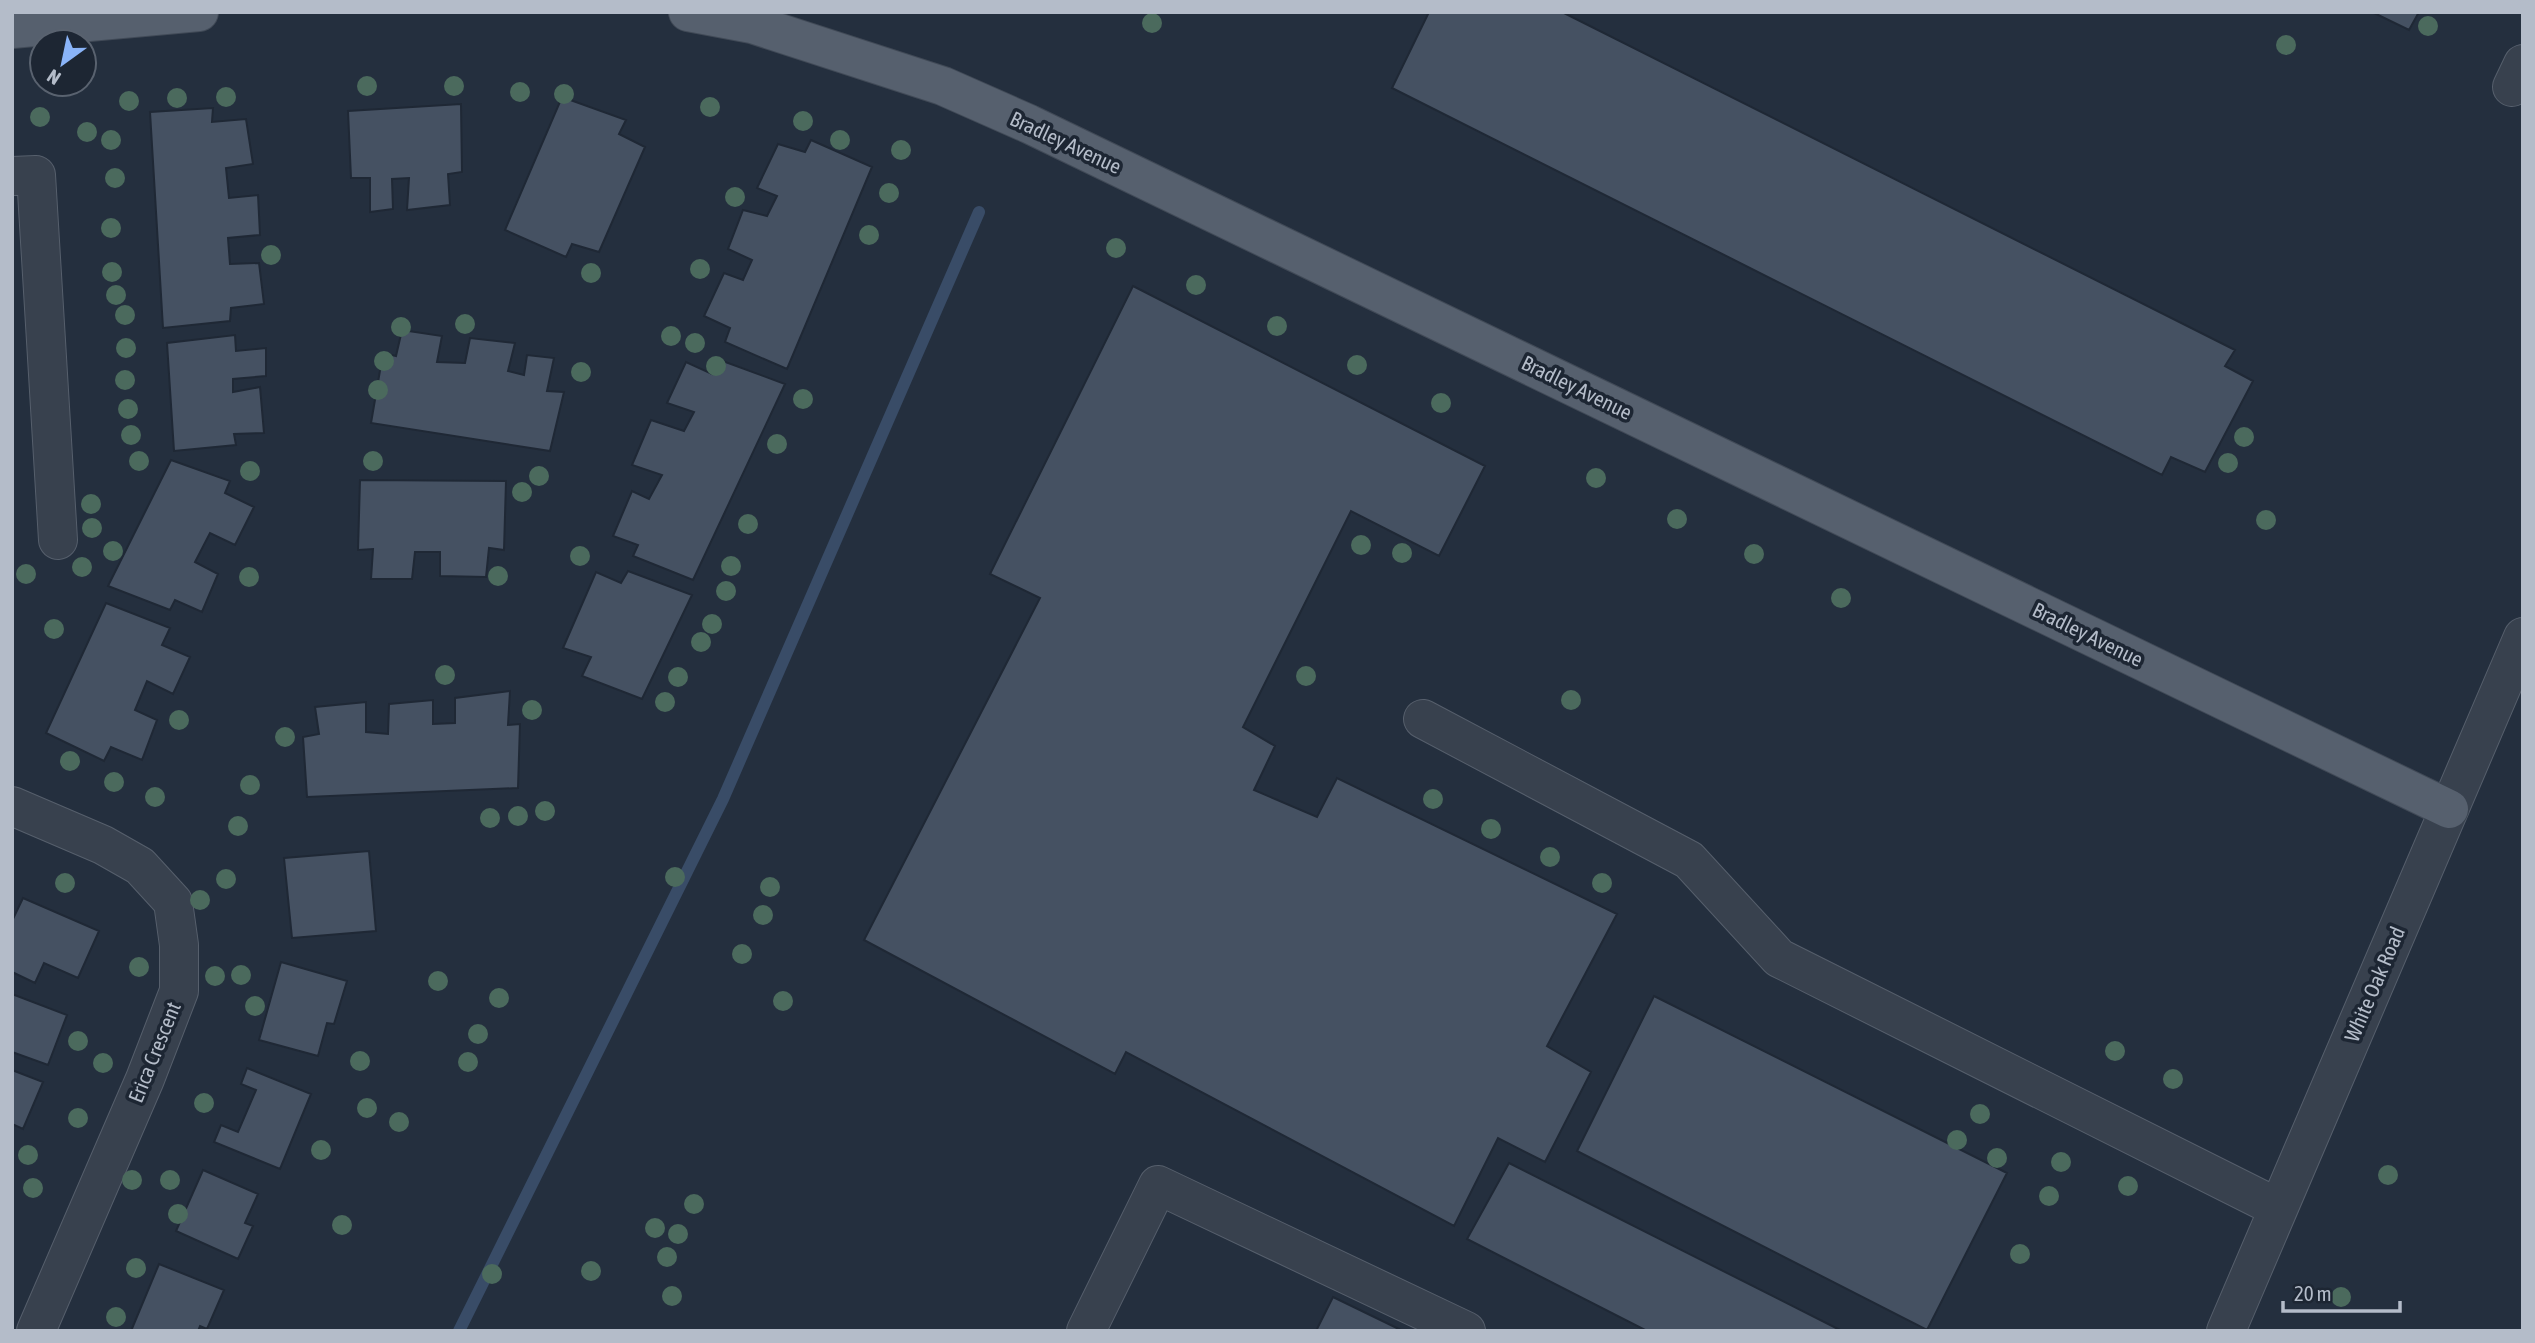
<svg xmlns="http://www.w3.org/2000/svg" width="2535" height="1343" font-family="'Asap Condensed',sans-serif">
<style>
.lines{fill:none;stroke-linecap:round;stroke-linejoin:round}
.stream{stroke:#394c67;stroke-width:12}
.building{fill:#455162;stroke:#1f2835;stroke-width:2}
.minor-casing{stroke:#565f6c;stroke-width:40}
.major-casing{stroke:#414a57;stroke-width:40}
.minor{stroke:#38414e;stroke-width:38}
.major{stroke:#56606e;stroke-width:38}
.tree{fill:#4b6a5d}
.labels{text-anchor:middle;dominant-baseline:central;stroke-width:7;stroke-linejoin:round;paint-order:stroke}
.street-label{font-size:21px;fill:#b4bcc9;stroke:#1d2633}
</style>
<rect width="100%" height="100%" fill="#242f3e"/>
<g class="lines">
<path class="stream" d="M 459,1331 L 723,799 L 979,212"/>
</g>
<path class="building" d="M 1429,12 L 1562,12 L 2235,350 L 2225,366 L 2253,381 L 2205,472 L 2171,457 L 2162,475 L 1392,88 Z
M 2372,12 L 2419,12 L 2409,30 Z
M 562,97 L 626,120 L 619,134 L 645,147 L 599,252 L 572,244 L 566,257 L 505,230 Z
M 461,104 L 462,172 L 448,174 L 450,205 L 407,210 L 409,178 L 392,179 L 393,209 L 370,212 L 370,178 L 351,178 L 348,111 Z
M 213,108 L 212,122 L 246,119 L 253,164 L 226,168 L 229,198 L 258,195 L 260,235 L 228,238 L 230,264 L 259,263 L 264,304 L 231,308 L 230,321 L 163,328 L 150,112 Z
M 811,140 L 872,167 L 787,369 L 725,342 L 730,328 L 704,316 L 724,273 L 743,280 L 752,260 L 728,249 L 743,210 L 767,216 L 777,196 L 757,188 L 778,144 L 805,152 Z
M 1133,286 L 1485,466 L 1439,556 L 1351,511 L 1243,727 L 1275,746 L 1254,790 L 1317,817 L 1337,778 L 1617,914 L 1547,1046 L 1591,1072 L 1545,1162 L 1498,1138 L 1454,1226 L 1126,1052 L 1115,1074 L 864,940 L 1040,598 L 990,574 Z
M 402,330 L 442,336 L 437,362 L 465,363 L 470,338 L 515,343 L 508,371 L 524,375 L 527,355 L 554,358 L 547,391 L 564,392 L 550,451 L 371,423 L 383,353 L 396,356 Z
M 235,335 L 236,351 L 266,348 L 266,376 L 233,379 L 233,392 L 260,387 L 264,433 L 234,434 L 236,445 L 174,451 L 167,343 Z
M 720,360 L 785,384 L 693,580 L 633,556 L 638,545 L 613,536 L 632,491 L 649,499 L 662,475 L 632,465 L 651,420 L 684,431 L 694,412 L 667,403 L 686,362 L 712,374 Z
M 171,460 L 230,481 L 225,493 L 254,507 L 235,545 L 210,533 L 195,562 L 218,574 L 202,612 L 175,600 L 170,610 L 108,586 Z
M 360,480 L 506,481 L 504,550 L 489,548 L 486,577 L 440,576 L 440,552 L 415,552 L 412,579 L 371,579 L 373,549 L 358,550 Z
M 628,571 L 692,595 L 642,699 L 582,676 L 591,657 L 563,648 L 596,572 L 621,583 Z
M 106,603 L 170,628 L 162,645 L 190,657 L 173,694 L 147,681 L 135,710 L 157,720 L 142,760 L 111,747 L 104,761 L 46,733 Z
M 510,691 L 508,725 L 520,724 L 518,788 L 307,797 L 303,737 L 319,734 L 315,707 L 366,702 L 366,732 L 388,734 L 389,704 L 433,700 L 433,724 L 455,723 L 455,698 Z
M 369,851 L 376,931 L 292,938 L 284,858 Z
M 23,898 L 99,931 L 78,978 L 44,963 L 35,983 L 12,972 L 12,921 Z
M 281,962 L 347,981 L 334,1024 L 327,1023 L 318,1056 L 259,1040 Z
M 12,994 L 67,1015 L 48,1065 L 12,1052 Z
M 1654,996 L 2007,1173 L 1927,1330 L 1577,1151 Z
M 247,1068 L 311,1094 L 280,1169 L 214,1142 L 221,1125 L 238,1132 L 256,1090 L 241,1084 Z
M 12,1070 L 43,1082 L 23,1129 L 12,1124 Z
M 1509,1163 L 1842,1331 L 1647,1331 L 1467,1239 Z
M 203,1170 L 258,1194 L 245,1223 L 253,1226 L 238,1259 L 176,1231 Z
M 159,1264 L 224,1290 L 207,1329 L 200,1326 L 198,1331 L 131,1331 Z
M 1333,1297 L 1403,1331 L 1316,1331 Z"/>
<g class="lines">
<g class="minor-casing">
<path id="minor" d="M 2512,87 L 2523,64
M 12,176 L 36,175 L 58,540
M 1423,719 L 1689,860 L 1779,958 L 2278,1208
M 12,806 L 103,845 L 140,866 L 173,902 L 179,945 L 179,991 L 145,1079 L 36,1331
M 1086,1331 L 1158,1185 L 1466,1331
M 2226,1331 L 2523,637"/>
</g>
<g class="major-casing">
<path id="major" d="M 688,12 L 752,24 L 943,86 L 1029,124 L 2449,809
M 12,29 L 199,12"/>
</g>
<use href="#minor" class="minor"/>
<use href="#major" class="major"/>
</g>
<g class="tree">
<circle cx="1152" cy="23" r="10"/>
<circle cx="2428" cy="26" r="10"/>
<circle cx="2286" cy="45" r="10"/>
<circle cx="367" cy="86" r="10"/>
<circle cx="454" cy="86" r="10"/>
<circle cx="520" cy="92" r="10"/>
<circle cx="564" cy="94" r="10"/>
<circle cx="226" cy="97" r="10"/>
<circle cx="177" cy="98" r="10"/>
<circle cx="129" cy="101" r="10"/>
<circle cx="710" cy="107" r="10"/>
<circle cx="40" cy="117" r="10"/>
<circle cx="803" cy="121" r="10"/>
<circle cx="87" cy="132" r="10"/>
<circle cx="111" cy="140" r="10"/>
<circle cx="840" cy="140" r="10"/>
<circle cx="901" cy="150" r="10"/>
<circle cx="115" cy="178" r="10"/>
<circle cx="889" cy="193" r="10"/>
<circle cx="735" cy="197" r="10"/>
<circle cx="111" cy="228" r="10"/>
<circle cx="869" cy="235" r="10"/>
<circle cx="1116" cy="248" r="10"/>
<circle cx="271" cy="255" r="10"/>
<circle cx="700" cy="269" r="10"/>
<circle cx="112" cy="272" r="10"/>
<circle cx="591" cy="273" r="10"/>
<circle cx="1196" cy="285" r="10"/>
<circle cx="116" cy="295" r="10"/>
<circle cx="125" cy="315" r="10"/>
<circle cx="465" cy="324" r="10"/>
<circle cx="1277" cy="326" r="10"/>
<circle cx="401" cy="327" r="10"/>
<circle cx="671" cy="336" r="10"/>
<circle cx="695" cy="343" r="10"/>
<circle cx="126" cy="348" r="10"/>
<circle cx="384" cy="361" r="10"/>
<circle cx="1357" cy="365" r="10"/>
<circle cx="716" cy="366" r="10"/>
<circle cx="581" cy="372" r="10"/>
<circle cx="125" cy="380" r="10"/>
<circle cx="378" cy="390" r="10"/>
<circle cx="803" cy="399" r="10"/>
<circle cx="1441" cy="403" r="10"/>
<circle cx="128" cy="409" r="10"/>
<circle cx="131" cy="435" r="10"/>
<circle cx="2244" cy="437" r="10"/>
<circle cx="777" cy="444" r="10"/>
<circle cx="139" cy="461" r="10"/>
<circle cx="373" cy="461" r="10"/>
<circle cx="2228" cy="463" r="10"/>
<circle cx="250" cy="471" r="10"/>
<circle cx="539" cy="476" r="10"/>
<circle cx="1596" cy="478" r="10"/>
<circle cx="522" cy="492" r="10"/>
<circle cx="91" cy="504" r="10"/>
<circle cx="1677" cy="519" r="10"/>
<circle cx="2266" cy="520" r="10"/>
<circle cx="748" cy="524" r="10"/>
<circle cx="92" cy="528" r="10"/>
<circle cx="1361" cy="545" r="10"/>
<circle cx="113" cy="551" r="10"/>
<circle cx="1402" cy="553" r="10"/>
<circle cx="1754" cy="554" r="10"/>
<circle cx="580" cy="556" r="10"/>
<circle cx="731" cy="566" r="10"/>
<circle cx="82" cy="567" r="10"/>
<circle cx="26" cy="574" r="10"/>
<circle cx="498" cy="576" r="10"/>
<circle cx="249" cy="577" r="10"/>
<circle cx="726" cy="591" r="10"/>
<circle cx="1841" cy="598" r="10"/>
<circle cx="712" cy="624" r="10"/>
<circle cx="54" cy="629" r="10"/>
<circle cx="701" cy="642" r="10"/>
<circle cx="445" cy="675" r="10"/>
<circle cx="1306" cy="676" r="10"/>
<circle cx="678" cy="677" r="10"/>
<circle cx="1571" cy="700" r="10"/>
<circle cx="665" cy="702" r="10"/>
<circle cx="532" cy="710" r="10"/>
<circle cx="179" cy="720" r="10"/>
<circle cx="285" cy="737" r="10"/>
<circle cx="70" cy="761" r="10"/>
<circle cx="114" cy="782" r="10"/>
<circle cx="250" cy="785" r="10"/>
<circle cx="155" cy="797" r="10"/>
<circle cx="1433" cy="799" r="10"/>
<circle cx="545" cy="811" r="10"/>
<circle cx="518" cy="816" r="10"/>
<circle cx="490" cy="818" r="10"/>
<circle cx="238" cy="826" r="10"/>
<circle cx="1491" cy="829" r="10"/>
<circle cx="1550" cy="857" r="10"/>
<circle cx="675" cy="877" r="10"/>
<circle cx="226" cy="879" r="10"/>
<circle cx="65" cy="883" r="10"/>
<circle cx="1602" cy="883" r="10"/>
<circle cx="770" cy="887" r="10"/>
<circle cx="200" cy="900" r="10"/>
<circle cx="763" cy="915" r="10"/>
<circle cx="742" cy="954" r="10"/>
<circle cx="139" cy="967" r="10"/>
<circle cx="241" cy="975" r="10"/>
<circle cx="215" cy="976" r="10"/>
<circle cx="438" cy="981" r="10"/>
<circle cx="499" cy="998" r="10"/>
<circle cx="783" cy="1001" r="10"/>
<circle cx="255" cy="1006" r="10"/>
<circle cx="478" cy="1034" r="10"/>
<circle cx="78" cy="1041" r="10"/>
<circle cx="2115" cy="1051" r="10"/>
<circle cx="360" cy="1061" r="10"/>
<circle cx="468" cy="1062" r="10"/>
<circle cx="103" cy="1063" r="10"/>
<circle cx="2173" cy="1079" r="10"/>
<circle cx="204" cy="1103" r="10"/>
<circle cx="367" cy="1108" r="10"/>
<circle cx="1980" cy="1114" r="10"/>
<circle cx="78" cy="1118" r="10"/>
<circle cx="399" cy="1122" r="10"/>
<circle cx="1957" cy="1140" r="10"/>
<circle cx="321" cy="1150" r="10"/>
<circle cx="28" cy="1155" r="10"/>
<circle cx="1997" cy="1158" r="10"/>
<circle cx="2061" cy="1162" r="10"/>
<circle cx="2388" cy="1175" r="10"/>
<circle cx="132" cy="1180" r="10"/>
<circle cx="170" cy="1180" r="10"/>
<circle cx="2128" cy="1186" r="10"/>
<circle cx="33" cy="1188" r="10"/>
<circle cx="2049" cy="1196" r="10"/>
<circle cx="694" cy="1204" r="10"/>
<circle cx="178" cy="1214" r="10"/>
<circle cx="342" cy="1225" r="10"/>
<circle cx="655" cy="1228" r="10"/>
<circle cx="678" cy="1234" r="10"/>
<circle cx="2020" cy="1254" r="10"/>
<circle cx="667" cy="1257" r="10"/>
<circle cx="136" cy="1268" r="10"/>
<circle cx="591" cy="1271" r="10"/>
<circle cx="492" cy="1274" r="10"/>
<circle cx="672" cy="1296" r="10"/>
<circle cx="2341" cy="1297" r="10"/>
<circle cx="116" cy="1317" r="10"/>
</g>
<g class="labels">
<g class="street-label">
<text transform="translate(1066 142) rotate(25)">Bradley Avenue</text>
<text transform="translate(1577 387) rotate(26)">Bradley Avenue</text>
<text transform="translate(2088 634) rotate(26)">Bradley Avenue</text>
<text transform="translate(2374 984) rotate(-67)">White Oak Road</text>
<text transform="translate(154 1052) rotate(-68)">Erica Crescent</text>
</g>
</g>
<rect width="2535" height="1343" fill="none" stroke="#b4bcc9" stroke-width="28"/>
<g transform="translate(63 63) rotate(213)"><circle r="33" fill="#1d2633" stroke="#59626f" stroke-width="2"/>
<path d="M0-5L12 26L0 18L-12 26Z" fill="#8ab4f8"/>
<text y="-10" font-size="19" font-weight="bold" text-anchor="middle" fill="#b4bcc9">N</text>
</g>
<path d="M2283 1301v10h117v-10" fill="none" stroke="#b4bcc9" stroke-width="3.5"/>
<text x="2294" y="1301" font-size="21" fill="#b4bcc9" stroke="#1d2633" stroke-width="5" paint-order="stroke">20 m</text>
</svg>
